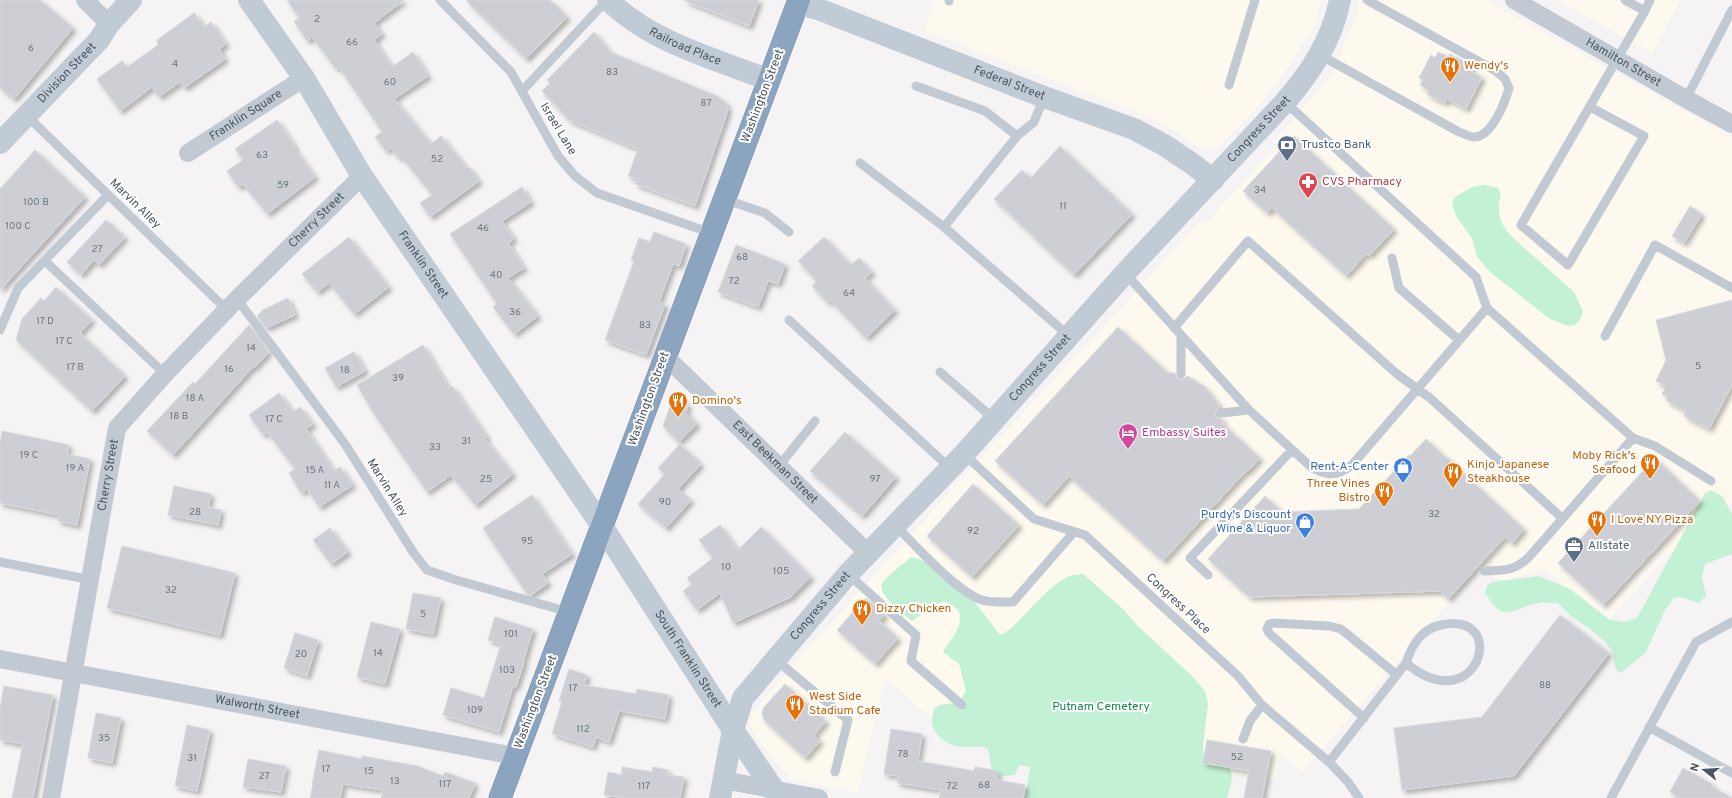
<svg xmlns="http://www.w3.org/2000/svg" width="1732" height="798" font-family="Overpass,sans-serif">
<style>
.commercial{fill:#fdf9ef}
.green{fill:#c3f1d5}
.building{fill:#cdcfd5;stroke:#d7d9de;filter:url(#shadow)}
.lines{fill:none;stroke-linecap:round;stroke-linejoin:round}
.highway-casing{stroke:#7690ad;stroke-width:23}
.lane{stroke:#c1cad2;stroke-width:9}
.street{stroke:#c1cad2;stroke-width:18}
.secondary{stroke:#c1cbd6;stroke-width:22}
.highway{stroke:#8ba5c1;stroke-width:22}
.labels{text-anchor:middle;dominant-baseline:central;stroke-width:4;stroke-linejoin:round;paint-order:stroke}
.number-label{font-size:10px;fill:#6b747e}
.street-label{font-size:12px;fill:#4a5661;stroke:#fff}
.food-label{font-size:12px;fill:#c56008;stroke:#fff;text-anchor:start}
.service-label{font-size:12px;fill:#4e5e75;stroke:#fff;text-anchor:start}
.health-label{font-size:12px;fill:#be3a42;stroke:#fff;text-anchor:start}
.hotel-label{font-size:12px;fill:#b23c85;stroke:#fff;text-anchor:start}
.shop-label{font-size:12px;fill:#366cbe;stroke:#fff;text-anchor:end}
.park-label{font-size:12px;fill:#17864f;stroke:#fff}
</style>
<defs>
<filter id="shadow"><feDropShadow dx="3.5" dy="3.5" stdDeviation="2" flood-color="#0004"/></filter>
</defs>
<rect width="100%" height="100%" fill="#f5f3f3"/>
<path class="commercial" d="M 934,0 L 1321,0 L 1315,24 L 1289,66 L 1259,106 L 1221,144 L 1215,149 L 1209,149 L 1201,148 L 1172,129 L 1147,116 L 925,31 Z
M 1360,0 L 1485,0 L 1732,137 L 1732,504 L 1709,510 L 1605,624 L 1546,569 L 1504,580 L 1474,573 L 1302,772 L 1280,753 L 1276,780 L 1177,766 L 940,726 L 885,677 L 858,793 L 791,780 L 753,733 L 750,722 L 754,711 L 792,666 L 975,464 L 1120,309 L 1199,222 L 1203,221 L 1206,223 L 1277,146 L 1273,142 L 1332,75 L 1356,16 Z
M 1557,0 L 1681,0 L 1652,53 Z"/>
<path class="green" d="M 1485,185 L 1498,188 L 1501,194 C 1496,213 1499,222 1512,237 L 1574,292 L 1583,311 L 1580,320 L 1575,325 L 1568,326 L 1550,319 L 1490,272 L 1477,257 L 1472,238 L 1456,216 L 1452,203 L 1455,197 L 1472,187 Z
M 1711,490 L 1723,497 L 1732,514 L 1732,554 L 1705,564 L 1702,576 L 1706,596 L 1699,603 L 1681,597 L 1674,598 L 1665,610 L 1646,652 L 1621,673 L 1616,670 L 1612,651 L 1604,641 L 1589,628 L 1572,617 L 1558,603 C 1552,603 1545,602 1539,603 C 1510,608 1505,626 1485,593 L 1487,586 L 1492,582 L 1539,576 L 1570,589 L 1610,620 L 1624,622 L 1637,618 L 1702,499 L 1705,493 Z
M 911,557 C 952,566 976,604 1000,635 C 1004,633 1008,631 1011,628 C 1025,617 1061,569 1080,575 L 1082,573 L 1124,610 L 1137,625 L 1193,677 L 1205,691 L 1208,704 L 1203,745 L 1204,759 L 1208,764 L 1215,766 L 1227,764 C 1236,774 1230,786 1227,798 L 1025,798 L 1030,767 L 1019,765 L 1015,775 C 990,778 992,772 988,749 C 980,745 973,747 963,747 C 950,747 932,735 932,721 C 932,717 933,712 934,708 L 940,705 L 959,702 L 966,691 L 959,664 L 943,652 C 951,639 971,617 953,606 C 949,604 947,601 942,602 C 934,604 920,616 912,621 C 904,614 874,593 883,582 C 890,573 902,565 911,557 Z"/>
<path class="building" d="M 0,0 L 40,0 L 73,28 L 14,99 L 0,88 Z
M 287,0 L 404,0 L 374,23 L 382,34 L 374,40 L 392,67 L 413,52 L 428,76 L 394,99 L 431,144 L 441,136 L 467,168 L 469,167 L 479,181 L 430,217 L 420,203 L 432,195 L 401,156 L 398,158 L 391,148 L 386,151 L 375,137 L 382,132 L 339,67 L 336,69 L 312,37 L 307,41 L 294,21 L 299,18 Z
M 466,0 L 550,0 L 567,17 L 526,59 Z
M 685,0 L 759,0 L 749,26 L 685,1 Z
M 194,13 L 204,27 L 211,22 L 226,44 L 219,49 L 225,59 L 184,88 L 180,82 L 159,97 L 152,87 L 120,111 L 97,79 L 122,61 L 127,67 L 158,45 L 157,40 Z
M 594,32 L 610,52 L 717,96 L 726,103 L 728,109 L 726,116 L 695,206 L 635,184 L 637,179 L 628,176 L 638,149 L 569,120 L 542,91 L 550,83 L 547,80 Z
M 1438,52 L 1449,57 L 1450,54 L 1472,66 L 1470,69 L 1473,70 L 1472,72 L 1482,77 L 1466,109 L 1447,99 L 1445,103 L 1427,94 L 1429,90 L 1420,85 L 1423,80 L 1419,78 L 1431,55 L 1435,58 Z
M 277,120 L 295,147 L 294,148 L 315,177 L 267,214 L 243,184 L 238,187 L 227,171 L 243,160 L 235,149 Z
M 1294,136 L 1394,229 L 1369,256 L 1367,253 L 1346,276 L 1272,208 L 1267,213 L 1243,191 Z
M 1060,146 L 1132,214 L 1074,275 L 994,199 L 1022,170 L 1031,178 Z
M 35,150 L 85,197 L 0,290 L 0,189 Z
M 522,187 L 531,202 L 502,221 L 514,239 L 508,243 L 524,268 L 508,278 L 538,316 L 514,334 L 493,307 L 497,304 L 450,234 Z
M 1690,206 L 1702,214 L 1684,243 L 1672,236 Z
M 106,220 L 125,237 L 99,265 L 94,260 L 81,275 L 67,262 Z
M 654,232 L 686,244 L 679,266 L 673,264 L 659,302 L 665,304 L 646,355 L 605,340 L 634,261 L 631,260 L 639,238 L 650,242 Z
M 349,237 L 389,287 L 354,314 L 329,283 L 317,292 L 302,274 Z
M 824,237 L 851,265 L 859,258 L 872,272 L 865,278 L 895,310 L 866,338 L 831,301 L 827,302 L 812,286 L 817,281 L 798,261 Z
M 736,245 L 785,264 L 778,284 L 768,281 L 758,307 L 718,292 Z
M 56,287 L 92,320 L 80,333 L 125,376 L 92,411 L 16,340 L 22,319 L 41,298 L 44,301 Z
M 288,298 L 295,315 L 266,328 L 257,316 L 263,310 Z
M 1732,300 L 1732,385 L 1709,429 L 1684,416 L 1686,411 L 1666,400 L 1668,397 L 1662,394 L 1666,386 L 1656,381 L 1666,360 L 1656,320 Z
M 249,325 L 269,352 L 254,368 L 253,367 L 173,455 L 147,431 L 193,382 L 195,384 Z
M 1118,327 L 1168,373 L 1175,373 L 1176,377 L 1181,380 L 1188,376 L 1205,387 L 1218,404 L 1219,407 L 1215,413 L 1216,417 L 1222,419 L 1223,424 L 1260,458 L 1247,472 L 1246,471 L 1163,561 L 1069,476 L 1043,505 L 995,461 Z
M 423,345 L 449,389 L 452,386 L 487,437 L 485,439 L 513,474 L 475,505 L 451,475 L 427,492 L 374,414 L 357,385 Z
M 354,352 L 365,371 L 336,387 L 325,368 Z
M 675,392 L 688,405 L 686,413 L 697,424 L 679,442 L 663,426 Z
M 279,393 L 293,412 L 300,407 L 313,424 L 306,429 L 334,471 L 340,467 L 353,485 L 319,507 L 307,489 L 301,493 L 289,473 L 295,469 L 267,432 L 263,435 L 249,415 Z
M 2,431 L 69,445 L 67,454 L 90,459 L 77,525 L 58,521 L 59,515 L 0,503 L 0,443 Z
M 845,432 L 896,477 L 862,516 L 810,471 Z
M 1426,439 L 1524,529 L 1512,543 L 1505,537 L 1448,599 L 1440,591 L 1249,597 L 1208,559 L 1265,496 L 1282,512 L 1359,509 L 1409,455 L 1410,456 Z
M 680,444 L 701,464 L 678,489 L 691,500 L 666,528 L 638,504 L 665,474 L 658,468 Z
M 1655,458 L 1700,501 L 1603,605 L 1558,563 Z
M 973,484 L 1019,525 L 972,577 L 927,536 Z
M 174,486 L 211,494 L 208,507 L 221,510 L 218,525 L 168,515 Z
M 532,495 L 572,554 L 542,574 L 548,583 L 531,595 L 527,594 L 483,528 Z
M 720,525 L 738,550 L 761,527 L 811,577 L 791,597 L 733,623 L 720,593 L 697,610 L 683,591 L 692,584 L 687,578 L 713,558 L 699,540 Z
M 330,528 L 348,552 L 331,564 L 313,540 Z
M 122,546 L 235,573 L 220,635 L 107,608 Z
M 413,593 L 441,598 L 433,634 L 406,629 Z
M 866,598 L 885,615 L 879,621 L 898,638 L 875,664 L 837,630 Z
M 1560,615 L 1609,653 L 1514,776 L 1402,790 L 1394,728 L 1482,717 Z
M 495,617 L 533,629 L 523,662 L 524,662 L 516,687 L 513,686 L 499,732 L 443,715 L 451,688 L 484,698 L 501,644 L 488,640 Z
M 371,622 L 400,629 L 385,684 L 357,677 Z
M 295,633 L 318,640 L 307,676 L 284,668 Z
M 569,669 L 587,675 L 584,685 L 636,694 L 637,689 L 669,695 L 665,719 L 619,711 L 609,742 L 596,737 L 593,747 L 552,734 L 562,701 L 559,701 Z
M 785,684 L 826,721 L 814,735 L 820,741 L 805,758 L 764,720 L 762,714 L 764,707 Z
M 4,686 L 53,695 L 33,798 L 12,798 L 23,744 L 0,740 L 0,709 Z
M 96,713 L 121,718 L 112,763 L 88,758 Z
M 187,725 L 210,730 L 197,791 L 175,786 Z
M 891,729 L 922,734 L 918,761 L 974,771 L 975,767 L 998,771 L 997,780 L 1025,785 L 1023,798 L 939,798 L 941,790 L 897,783 L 898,776 L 884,774 Z
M 1207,740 L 1271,751 L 1262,798 L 1244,798 L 1249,771 L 1203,763 Z
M 319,750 L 362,759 L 362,756 L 417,766 L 443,776 L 445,772 L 475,783 L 469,798 L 381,798 L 383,790 L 343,784 L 340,798 L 310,798 L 313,785 L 312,784 Z
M 248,759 L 286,766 L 281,792 L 243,787 Z
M 622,767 L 652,772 L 653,767 L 668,770 L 667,775 L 684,777 L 680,798 L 625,798 L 604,795 L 608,772 L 622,775 Z
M 1683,768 L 1712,784 L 1711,786 L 1732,798 L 1679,798 L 1670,792 Z"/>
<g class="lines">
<g class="highway-casing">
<path id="highway" d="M 500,798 L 799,0"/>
</g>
<path class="lane" d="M 440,0 L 511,72 L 558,156 L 575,176 L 597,193 L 711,233
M 1625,0 L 1645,11 L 1650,0
M 949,1 L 949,0
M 1320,55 L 1459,132 C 1463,133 1469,137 1474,137 C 1492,137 1505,102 1509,88 L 1505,79 L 1496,71 L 1367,0
M 1229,85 L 1255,0
M 916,86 L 985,111 L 1017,136
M 522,91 L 607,0
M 1044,97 L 1034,122 L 1017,136 L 944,227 L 1069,336
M 1686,99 L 1732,10
M 1285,102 L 1476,277 L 1487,308 L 1633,438 L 1655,446 L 1711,481
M 1590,107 L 1644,136 L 1568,265 L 1521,225 L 1645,11
M 26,115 L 227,310
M 860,163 L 944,227
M 724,199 L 765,213 L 789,232
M 1392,258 L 1399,288 L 1459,340
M 45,261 L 165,374
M 1125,273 L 1249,410 L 1311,467 C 1327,477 1337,476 1352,465 L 1487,308
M 237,299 L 345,444 L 413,552 L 427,570 L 456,580 L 569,612
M 789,320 L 950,468
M 1174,328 L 1248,241 L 1397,374 L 1430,398 L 1562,518
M 0,330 L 18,288 L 108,195
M 1605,336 L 1655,245 L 1732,288
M 940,372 L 995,420
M 1181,374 L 1181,335
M 1221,413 L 1249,410
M 964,454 L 1034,519 L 1085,535 L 1238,676 L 1262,705 L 1329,762 L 1348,782 L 1359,798
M 779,466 L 815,421
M 895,525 C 915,545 957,592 982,600 C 992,603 1003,602 1013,602 L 1074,532
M 0,562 L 91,580
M 1484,571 C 1505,570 1513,572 1529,557 L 1633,438
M 848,574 L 916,635 L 911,661 L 962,705
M 1208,575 L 1190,558 L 1292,450
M 775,659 L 848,720 L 835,772
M 1364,718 L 1269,633 L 1267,629 L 1269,624 L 1273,623 L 1329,626 L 1341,629 L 1397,675
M 1649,727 L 1732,773
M 1243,739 L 1250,721 L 1262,705
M 1329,762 L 1406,663 C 1412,645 1421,629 1441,625 C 1511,610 1478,723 1406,663
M 1611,798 L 1696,642 L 1732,622"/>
<g class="street">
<path d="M 85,0 L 109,24"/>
<path id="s1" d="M 1514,0 L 1686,99 L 1732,124"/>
<path id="s2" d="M 188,153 L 304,78"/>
<path id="s3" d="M 665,356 L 868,553"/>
<path id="s4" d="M 0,659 L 515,756"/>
<path d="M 723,780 L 819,798"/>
<path id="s5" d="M 51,798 L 117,428 L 165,374 L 237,299 L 362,176"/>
</g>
<g class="secondary">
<path id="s6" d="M 249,0 L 304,78 L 362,176 L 602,526 L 733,730 L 774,790"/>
<path id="s7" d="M 608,0 C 652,43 713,58 769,80"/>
<path id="s8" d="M 798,4 L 818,9 L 1044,97 L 1134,129 L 1164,145 L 1191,163 L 1213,180"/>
<path id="s9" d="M 0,143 L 99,40 L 109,24 L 131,0"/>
<path id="s10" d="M 720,798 L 733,730 L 743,698 L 848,574 L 964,454 L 1125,273 L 1285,102 C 1311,72 1332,40 1340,0"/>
</g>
<use href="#highway" class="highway"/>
</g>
<defs>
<g id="restaurant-pin" transform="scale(1)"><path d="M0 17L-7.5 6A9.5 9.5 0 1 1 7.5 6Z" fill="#e8710a" stroke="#fff"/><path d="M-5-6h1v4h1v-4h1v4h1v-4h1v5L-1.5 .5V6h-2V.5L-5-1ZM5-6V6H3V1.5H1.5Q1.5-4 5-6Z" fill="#fff"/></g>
<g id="bank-pin" transform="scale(1)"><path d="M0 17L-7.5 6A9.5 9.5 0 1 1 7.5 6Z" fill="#5c6f8a" stroke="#fff"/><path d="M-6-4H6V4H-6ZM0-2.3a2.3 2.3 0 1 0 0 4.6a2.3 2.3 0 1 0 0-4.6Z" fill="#fff"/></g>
<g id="pharmacy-pin" transform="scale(1)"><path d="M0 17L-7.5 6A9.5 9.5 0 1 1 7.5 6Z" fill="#e0444e" stroke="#fff"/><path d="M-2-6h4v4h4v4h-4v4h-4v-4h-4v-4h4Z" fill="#fff"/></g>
<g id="hotel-pin" transform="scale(1)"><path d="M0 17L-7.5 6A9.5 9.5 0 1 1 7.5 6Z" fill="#d1479c" stroke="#fff"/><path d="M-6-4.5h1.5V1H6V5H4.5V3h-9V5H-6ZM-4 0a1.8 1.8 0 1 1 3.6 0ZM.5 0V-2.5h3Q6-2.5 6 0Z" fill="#fff"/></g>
<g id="shop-pin" transform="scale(1)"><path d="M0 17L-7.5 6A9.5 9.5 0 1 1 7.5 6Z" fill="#3f7fe0" stroke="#fff"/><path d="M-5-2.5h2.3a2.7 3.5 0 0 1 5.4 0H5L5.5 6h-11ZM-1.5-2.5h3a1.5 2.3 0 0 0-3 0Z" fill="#fff"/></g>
<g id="office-pin" transform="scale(1)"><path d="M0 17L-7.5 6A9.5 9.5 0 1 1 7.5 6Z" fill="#5c6f8a" stroke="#fff"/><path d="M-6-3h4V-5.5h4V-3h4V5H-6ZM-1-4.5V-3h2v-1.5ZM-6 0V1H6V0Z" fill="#fff"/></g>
</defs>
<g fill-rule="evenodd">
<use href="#restaurant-pin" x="1450" y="66"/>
<use href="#bank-pin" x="1287" y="145"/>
<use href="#pharmacy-pin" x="1308" y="182"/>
<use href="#restaurant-pin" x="678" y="401"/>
<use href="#hotel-pin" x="1128" y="433"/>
<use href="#restaurant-pin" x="1650" y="463"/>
<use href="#shop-pin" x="1403" y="467"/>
<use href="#restaurant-pin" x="1453" y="472"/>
<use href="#restaurant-pin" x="1384" y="491"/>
<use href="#restaurant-pin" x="1597" y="520"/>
<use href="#shop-pin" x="1305" y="522"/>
<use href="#office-pin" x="1574" y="546"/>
<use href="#restaurant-pin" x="862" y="609"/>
<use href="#restaurant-pin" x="795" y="704"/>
</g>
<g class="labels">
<g class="number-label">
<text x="317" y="19">2</text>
<text x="352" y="42">66</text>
<text x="31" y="48">6</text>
<text x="175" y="64">4</text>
<text x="612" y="72">83</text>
<text x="390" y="82">60</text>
<text x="706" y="103">87</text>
<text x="262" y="155">63</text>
<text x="437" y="159">52</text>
<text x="283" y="185">59</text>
<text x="1260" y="190">34</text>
<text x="36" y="202">100 B</text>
<text x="1063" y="206">11</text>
<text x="18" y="226">100 C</text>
<text x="483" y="228">46</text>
<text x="97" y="249">27</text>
<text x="742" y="257">68</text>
<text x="496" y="275">40</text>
<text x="734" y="281">72</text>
<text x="849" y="293">64</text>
<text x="515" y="312">36</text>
<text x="45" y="321">17 D</text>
<text x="645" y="325">83</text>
<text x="64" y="341">17 C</text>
<text x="251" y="348">14</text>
<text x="1698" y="366">5</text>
<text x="75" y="367">17 B</text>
<text x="229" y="369">16</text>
<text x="345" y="370">18</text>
<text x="398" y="378">39</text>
<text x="195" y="398">18 A</text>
<text x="179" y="416">18 B</text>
<text x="274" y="419">17 C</text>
<text x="466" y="441">31</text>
<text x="435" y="447">33</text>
<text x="29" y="455">19 C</text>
<text x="75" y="468">19 A</text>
<text x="315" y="470">15 A</text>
<text x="486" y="479">25</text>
<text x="875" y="479">97</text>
<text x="332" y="485">11 A</text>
<text x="665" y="502">90</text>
<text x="195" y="512">28</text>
<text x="1434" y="514">32</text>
<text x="973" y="531">92</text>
<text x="527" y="541">95</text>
<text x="726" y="567">10</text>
<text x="781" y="571">105</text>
<text x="171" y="590">32</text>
<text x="423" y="614">5</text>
<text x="511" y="634">101</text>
<text x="378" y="653">14</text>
<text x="301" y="654">20</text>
<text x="507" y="670">103</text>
<text x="1545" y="685">88</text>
<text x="573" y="688">17</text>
<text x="475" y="710">109</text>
<text x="583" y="729">112</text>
<text x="104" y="738">35</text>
<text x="903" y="754">78</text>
<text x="1237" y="757">52</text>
<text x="192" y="758">31</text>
<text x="326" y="769">17</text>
<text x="369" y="771">15</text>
<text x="264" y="776">27</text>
<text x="395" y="781">13</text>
<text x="445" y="784">117</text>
<text x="984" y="785">68</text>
<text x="644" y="786">117</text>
<text x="952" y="786">72</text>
</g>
<g class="street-label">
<text stroke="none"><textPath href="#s7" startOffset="91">Railroad Place</textPath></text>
<text stroke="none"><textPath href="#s1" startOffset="126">Hamilton Street</textPath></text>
<text stroke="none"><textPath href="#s9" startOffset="97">Division Street</textPath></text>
<text stroke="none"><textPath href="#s8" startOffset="226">Federal Street</textPath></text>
<text transform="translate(763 96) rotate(-69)">Washington Street</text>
<text stroke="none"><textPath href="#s2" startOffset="69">Franklin Square</textPath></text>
<text transform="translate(558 129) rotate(59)">Israel Lane</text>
<text stroke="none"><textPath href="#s10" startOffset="871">Congress Street</textPath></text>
<text transform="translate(135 204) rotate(44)">Marvin Alley</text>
<text stroke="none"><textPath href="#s5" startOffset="664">Cherry Street</textPath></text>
<text stroke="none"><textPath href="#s6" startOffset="317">Franklin Street</textPath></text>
<text stroke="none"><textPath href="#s10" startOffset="547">Congress Street</textPath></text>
<text transform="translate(649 399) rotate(-70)">Washington Street</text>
<text stroke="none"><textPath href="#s3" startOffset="153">East Beekman Street</textPath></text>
<text stroke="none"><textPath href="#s5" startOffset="328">Cherry Street</textPath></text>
<text transform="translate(387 488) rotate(58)">Marvin Alley</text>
<text transform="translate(1178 604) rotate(43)">Congress Place</text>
<text stroke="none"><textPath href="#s10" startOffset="223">Congress Street</textPath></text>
<text stroke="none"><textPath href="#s6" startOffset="792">South Franklin Street</textPath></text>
<text transform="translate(536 702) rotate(-69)">Washington Street</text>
<text stroke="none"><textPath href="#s4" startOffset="262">Walworth Street</textPath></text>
</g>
<g class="food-label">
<text x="1464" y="66">Wendy's</text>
<text x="692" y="401">Domino's</text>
<text x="1636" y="456" text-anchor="end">Moby Rick's<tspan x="1636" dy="14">Seafood</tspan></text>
<text x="1467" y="465">Kinjo Japanese<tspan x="1467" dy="14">Steakhouse</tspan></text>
<text x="1370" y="484" text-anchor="end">Three Vines<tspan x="1370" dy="14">Bistro</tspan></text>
<text x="1611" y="520">I Love NY Pizza</text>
<text x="876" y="609">Dizzy Chicken</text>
<text x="809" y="697">West Side<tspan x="809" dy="14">Stadium Cafe</tspan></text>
</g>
<g class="service-label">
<text x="1301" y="145">Trustco Bank</text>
<text x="1588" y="546">Allstate</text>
</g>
<g class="health-label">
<text x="1322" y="182">CVS Pharmacy</text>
</g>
<g class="hotel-label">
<text x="1142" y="433">Embassy Suites</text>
</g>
<g class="shop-label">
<text x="1389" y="467">Rent-A-Center</text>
<text x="1291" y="515">Purdy's Discount<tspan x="1291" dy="14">Wine &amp; Liquor</tspan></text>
</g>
<g class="park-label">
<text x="1101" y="707">Putnam Cemetery</text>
</g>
</g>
<g transform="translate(1704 770) rotate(287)" stroke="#ffffff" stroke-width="3" paint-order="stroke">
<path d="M0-3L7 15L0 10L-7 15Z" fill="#4a5661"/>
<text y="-6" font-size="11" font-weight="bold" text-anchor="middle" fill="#4a5661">N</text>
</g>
</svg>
